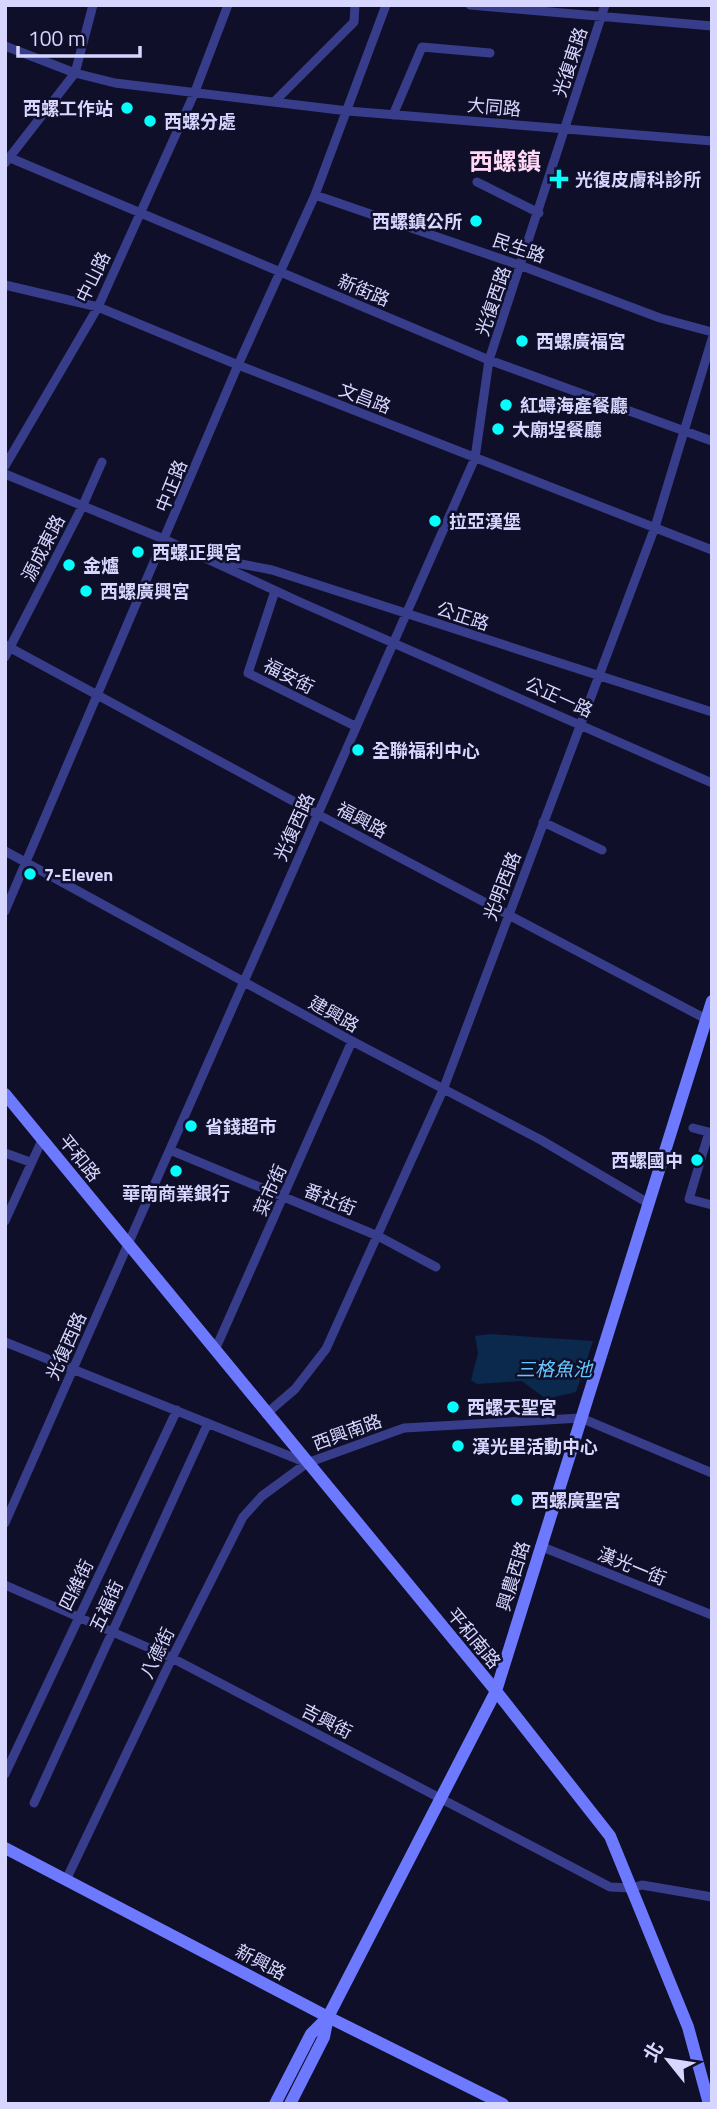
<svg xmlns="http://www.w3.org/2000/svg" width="717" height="2109" font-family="'Titillium Web','Noto Sans TC',sans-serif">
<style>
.water{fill:#0a294c}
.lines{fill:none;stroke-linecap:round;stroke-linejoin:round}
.street{stroke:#373d8a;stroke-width:9}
.secondary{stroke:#6d79ff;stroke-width:12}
.poi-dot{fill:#02fffd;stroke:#100f29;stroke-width:2.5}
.labels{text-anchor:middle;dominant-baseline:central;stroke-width:5;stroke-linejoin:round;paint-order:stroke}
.street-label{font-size:18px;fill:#d6d6ff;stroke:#100f29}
.poi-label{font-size:18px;font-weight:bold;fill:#d6d6ff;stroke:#100f29;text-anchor:start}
.water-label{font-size:19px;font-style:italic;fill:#64c8ff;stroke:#100f29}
.district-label{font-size:24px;font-weight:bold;fill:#ffd8f5;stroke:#100f29}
</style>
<rect width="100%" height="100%" fill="#100f29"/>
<path class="water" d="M 490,1334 L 593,1341 L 576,1392 L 546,1399 L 522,1381 L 477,1384 L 471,1380 L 478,1353 L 475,1336 Z"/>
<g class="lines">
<path class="street" d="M 470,5 L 712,26
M 5,46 L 75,73 L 115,83 L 348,111 L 712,141
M 274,102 L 354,22 L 355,5
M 393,115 L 422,47 L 490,53
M 8,157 L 489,360 L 712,441
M 5,163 L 75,73 L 93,5
M 477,182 L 539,213
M 315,195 L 522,266 L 660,318 L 712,332
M 5,285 L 98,307 L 238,365 L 712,550
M 5,466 L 98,307 L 194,94 L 228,5
M 5,474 L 166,540 L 300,602 L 712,783
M 215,559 L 272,570 L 712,712
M 275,591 L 248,673 L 355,726
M 5,645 L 317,814 L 706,1019
M 5,657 L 83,505 L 102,462
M 543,822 L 602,850
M 5,851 L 352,1041 L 541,1140 L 648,1203
M 5,911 L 238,365 L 315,195 L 386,5
M 693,1128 L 712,1133
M 709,1132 L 689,1199 L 712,1205
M 170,1150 L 378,1236 L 436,1267
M 5,1153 L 30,1162
M 5,1221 L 42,1140
M 5,1342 L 307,1463 L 404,1428 L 581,1418 L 712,1473
M 215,1350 L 352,1041
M 266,1414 L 295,1389 L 326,1349 L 443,1090 L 655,527 L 712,339
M 5,1523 L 475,458 L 489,360 L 605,5
M 540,1546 L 712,1615
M 5,1585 L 172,1658 L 610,1887 L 632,1888 L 642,1885 L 712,1897
M 5,1774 L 177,1410
M 34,1803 L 208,1423
M 66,1880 L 172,1658 L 243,1517 L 262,1496 L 307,1463"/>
<path class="secondary" d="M 5,1094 L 496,1691 L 610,1836 L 688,2027 L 709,2104
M 5,1848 L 328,2017 L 503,2104
M 275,2104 L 311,2034 L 328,2017
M 290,2104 L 324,2037 L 328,2017 L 496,1691 L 712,1001"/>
</g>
<g class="poi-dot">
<circle cx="127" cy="108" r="7"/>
<circle cx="150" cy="121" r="7"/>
<path d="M555.5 168.5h7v7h7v7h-7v7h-7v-7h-7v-7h7z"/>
<circle cx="476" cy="221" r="7"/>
<circle cx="522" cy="341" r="7"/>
<circle cx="506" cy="405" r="7"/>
<circle cx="498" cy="429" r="7"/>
<circle cx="435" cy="521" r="7"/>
<circle cx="138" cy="552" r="7"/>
<circle cx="69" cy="565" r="7"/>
<circle cx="86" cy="591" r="7"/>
<circle cx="358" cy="750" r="7"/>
<circle cx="30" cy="874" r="7"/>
<circle cx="191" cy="1126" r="7"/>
<circle cx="697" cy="1160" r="7"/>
<circle cx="176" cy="1171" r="7"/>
<circle cx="453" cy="1407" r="7"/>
<circle cx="458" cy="1446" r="7"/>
<circle cx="517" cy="1500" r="7"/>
</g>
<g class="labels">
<g class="street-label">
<text transform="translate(570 62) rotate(-72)">光復東路</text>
<text transform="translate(494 107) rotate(5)">大同路</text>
<text transform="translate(519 248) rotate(19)">民生路</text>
<text transform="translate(93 277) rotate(-64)">中山路</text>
<text transform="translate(364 290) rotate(23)">新街路</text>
<text transform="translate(493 301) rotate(-71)">光復西路</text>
<text transform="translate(365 398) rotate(21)">文昌路</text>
<text transform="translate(171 486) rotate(-68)">中正路</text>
<text transform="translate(43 548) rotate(-63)">源成東路</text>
<text transform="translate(463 616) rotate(18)">公正路</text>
<text transform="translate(289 676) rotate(27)">福安街</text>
<text transform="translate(559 697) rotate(24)">公正一路</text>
<text transform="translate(362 820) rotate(28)">福興路</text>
<text transform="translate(294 827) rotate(-66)">光復西路</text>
<text transform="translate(502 886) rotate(-69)">光明西路</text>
<text transform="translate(334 1014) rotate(29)">建興路</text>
<text transform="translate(80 1158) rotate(51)">平和路</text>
<text transform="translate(270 1190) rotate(-66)">菜市街</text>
<text transform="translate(330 1199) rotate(22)">番社街</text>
<text transform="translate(66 1346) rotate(-66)">光復西路</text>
<text transform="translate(347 1432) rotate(-20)">西興南路</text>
<text transform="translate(632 1566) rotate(22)">漢光一街</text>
<text transform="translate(513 1576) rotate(-73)">興農西路</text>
<text transform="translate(76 1585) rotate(-64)">四維街</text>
<text transform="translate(106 1606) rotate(-65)">五福街</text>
<text transform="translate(474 1638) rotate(50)">平和南路</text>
<text transform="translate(157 1653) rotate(-64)">八德街</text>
<text transform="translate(327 1721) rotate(27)">吉興街</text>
<text transform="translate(261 1962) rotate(28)">新興路</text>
</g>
<g class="poi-label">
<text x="113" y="108" text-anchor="end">西螺工作站</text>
<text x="164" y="121">西螺分處</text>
<text x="575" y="179">光復皮膚科診所</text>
<text x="462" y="221" text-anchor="end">西螺鎮公所</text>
<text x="536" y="341">西螺廣福宮</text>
<text x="520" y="405">紅蟳海產餐廳</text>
<text x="512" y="429">大廟埕餐廳</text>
<text x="449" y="521">拉亞漢堡</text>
<text x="152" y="552">西螺正興宮</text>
<text x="83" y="565">金爐</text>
<text x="100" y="591">西螺廣興宮</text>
<text x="372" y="750">全聯福利中心</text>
<text x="44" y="874">7-Eleven</text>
<text x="205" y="1126">省錢超市</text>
<text x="683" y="1160" text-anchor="end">西螺國中</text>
<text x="176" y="1193" text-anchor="middle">華南商業銀行</text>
<text x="467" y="1407">西螺天聖宮</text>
<text x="472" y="1446">漢光里活動中心</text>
<text x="531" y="1500">西螺廣聖宮</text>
</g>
<g class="water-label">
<text x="554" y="1368">三格魚池</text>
</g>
<g class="district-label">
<text x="505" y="161">西螺鎮</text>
</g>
</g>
<rect width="717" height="2109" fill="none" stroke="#d6d6ff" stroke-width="14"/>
<g transform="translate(668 2060) rotate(300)" stroke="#100f29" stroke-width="5" paint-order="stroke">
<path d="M0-5L12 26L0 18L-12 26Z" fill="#d6d6ff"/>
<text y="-10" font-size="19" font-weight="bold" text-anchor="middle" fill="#d6d6ff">北</text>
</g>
<path d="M18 46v10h122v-10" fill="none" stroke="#d6d6ff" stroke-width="3.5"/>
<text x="28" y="46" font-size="21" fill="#d6d6ff" stroke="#100f29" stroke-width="5" paint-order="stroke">100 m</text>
</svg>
